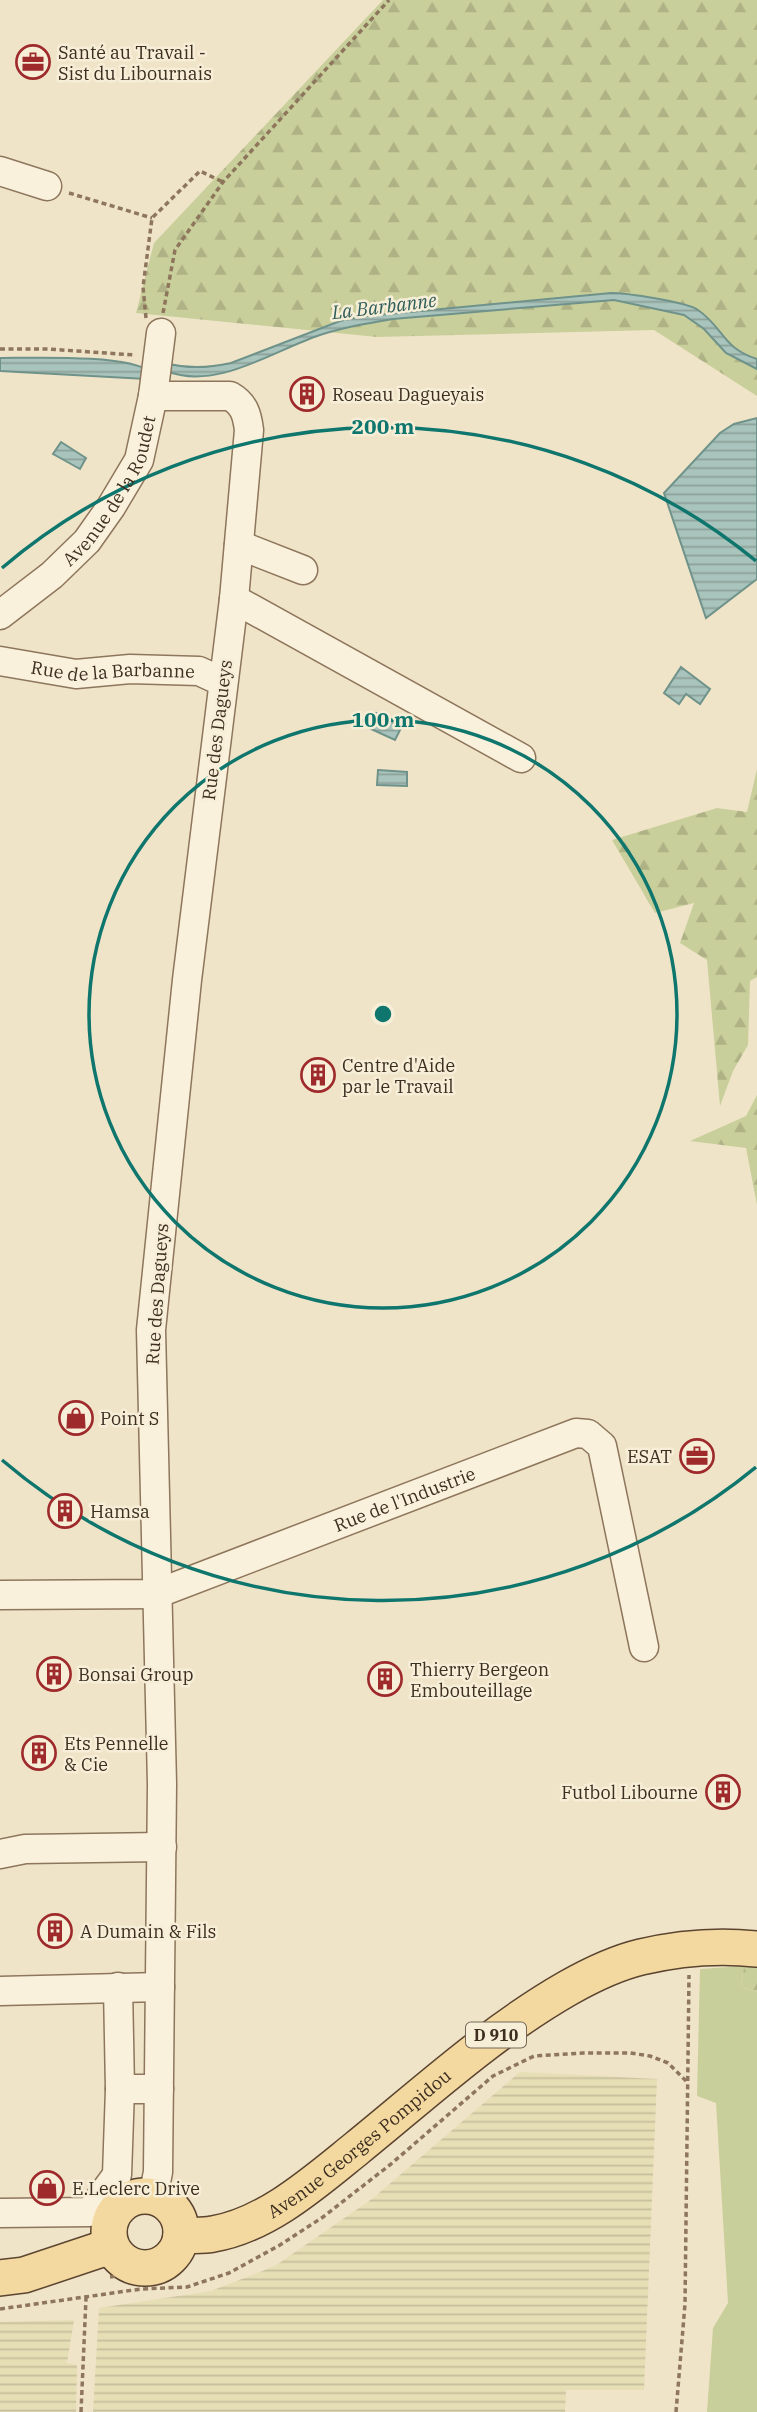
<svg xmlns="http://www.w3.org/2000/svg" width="757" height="2412" font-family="'IBM Plex Serif',serif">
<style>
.farmland{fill:url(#farmland-rules)}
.grass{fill:#c9cf9b}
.forest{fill:url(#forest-firs)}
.water{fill:url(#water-rules);stroke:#6f938a;stroke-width:2}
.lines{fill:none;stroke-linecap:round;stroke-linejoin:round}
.minor-casing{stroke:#8d765c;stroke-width:31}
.major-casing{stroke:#5b4430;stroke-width:38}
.path{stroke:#8d765c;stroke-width:3.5;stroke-dasharray:5 3.5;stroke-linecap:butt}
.minor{stroke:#faf1dc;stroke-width:28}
.major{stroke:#f3d9a0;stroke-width:35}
.ring{fill:none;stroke:#0f766e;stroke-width:3.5}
.labels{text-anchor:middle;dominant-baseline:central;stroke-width:5;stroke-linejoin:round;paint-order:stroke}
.shield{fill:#f7eed8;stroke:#756857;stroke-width:2}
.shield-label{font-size:16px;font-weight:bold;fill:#3d2e20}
.poi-label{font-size:18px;fill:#3d2e20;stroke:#f7eed8;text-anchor:start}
.street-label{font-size:18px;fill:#3d2e20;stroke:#f7eed8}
.water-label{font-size:19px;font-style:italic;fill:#2f5d5a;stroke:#f7eed8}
.centre{fill:#0f766e;stroke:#f7eed8;stroke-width:3.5}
.ring-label{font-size:21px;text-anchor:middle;font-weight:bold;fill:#0f766e;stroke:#f7eed8;stroke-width:5;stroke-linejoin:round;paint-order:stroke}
</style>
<defs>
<pattern id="farmland-rules" width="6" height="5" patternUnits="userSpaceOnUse" patternTransform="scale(1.75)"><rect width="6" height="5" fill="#e6deb5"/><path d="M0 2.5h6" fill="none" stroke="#c6bf9b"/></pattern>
<pattern id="forest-firs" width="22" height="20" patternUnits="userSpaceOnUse" patternTransform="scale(1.75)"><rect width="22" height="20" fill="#c9cf9b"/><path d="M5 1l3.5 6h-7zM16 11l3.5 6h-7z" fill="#aeb285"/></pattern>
<pattern id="water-rules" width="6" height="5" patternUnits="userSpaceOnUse" patternTransform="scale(1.75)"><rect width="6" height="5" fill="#a9c4bc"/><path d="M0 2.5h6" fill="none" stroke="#8ba098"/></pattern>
</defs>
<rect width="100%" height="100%" fill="#f0e4c8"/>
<path class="farmland" d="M 520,2072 L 657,2079 L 644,2390 L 566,2390 L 565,2412 L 93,2412 L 99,2308 L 211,2291 L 275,2266 L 372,2199 Z
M 74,2320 L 67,2363 L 77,2365 L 76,2412 L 0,2412 L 0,2322 Z"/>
<path class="grass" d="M 744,1966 L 741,1987 L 757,1992 L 757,2412 L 707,2412 L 713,2328 L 728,2303 L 716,2103 L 697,2096 L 700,1969 Z"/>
<path class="forest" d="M 383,0 L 757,0 L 757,396 L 654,330 L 377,337 L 136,313 L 154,243 Z
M 757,769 L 757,977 L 750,981 L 748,1045 L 733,1071 L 720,1106 L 707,960 L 680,943 L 694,903 L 655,913 L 612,840 L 717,808 L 747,812 Z
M 757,1095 L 757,1205 L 746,1148 L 690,1141 L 746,1116 Z
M 744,1966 L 757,1967 L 757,1992 L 741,1987 Z"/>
<path class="water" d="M 611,293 C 627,293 687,302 698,310 C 724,328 722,348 757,359 L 757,369 L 726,353 L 704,329 L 684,315 L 614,300 L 393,319 C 368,323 344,327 320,335 C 272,351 217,391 166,371 L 169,364 C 190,369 209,368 231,363 L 340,321 L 357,317 Z
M 0,358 C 30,358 130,354 150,372 L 146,379 L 0,371 Z
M 757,418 L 757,579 L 706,618 L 664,493 L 720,433 L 734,424 Z
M 61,442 L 86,458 L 80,469 L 53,454 Z
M 681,667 L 710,689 L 700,704 L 686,694 L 679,704 L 664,693 Z
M 376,713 L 402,726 L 395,740 L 369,728 L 369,719 Z
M 378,770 L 407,772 L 407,786 L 377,785 Z"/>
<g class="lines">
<g class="minor-casing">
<g id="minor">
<path d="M 0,171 L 47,186"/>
<path d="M 153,396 L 230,396 C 244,404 247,414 249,430 L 234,599 L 187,980 L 151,1330 L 162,1784 L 158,2172 L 153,2197"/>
<path d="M 239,545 L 303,570"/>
<path d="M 234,599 L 521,758"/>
<path id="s1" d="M 0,615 L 52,575 L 87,541 L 111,507 L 139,460 L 153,396 L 161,333"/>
<path id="s2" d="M 0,661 L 76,674 L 130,669 L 199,671 L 223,682"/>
<path id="s3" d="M 0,1595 L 156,1594 L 576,1433 L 588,1434 L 602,1446 L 644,1647"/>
<path d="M 0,1854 L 25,1849 L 162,1847"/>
<path d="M 118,1987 L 120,2089"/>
<path d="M 0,1991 L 160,1987"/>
<path d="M 0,2213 L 90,2212 L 117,2175 L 120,2089 L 159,2089"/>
</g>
</g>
<g class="major-casing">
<g id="major">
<circle cx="145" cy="2232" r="36"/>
<path id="s4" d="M 181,2236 C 192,2235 203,2236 213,2234 C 267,2225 316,2181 357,2148 C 426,2092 491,2032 568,1988 C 591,1975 616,1963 641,1957 C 679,1948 719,1945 757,1949"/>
<path d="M 0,2278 L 24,2275 L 111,2246"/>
</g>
</g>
<path class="path" d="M 69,193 L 152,218
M 163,313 L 175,250 L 223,182 L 389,0
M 146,318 L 143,287 L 152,218 L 200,171 L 223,182
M 0,349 L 48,349 L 135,355
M 177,2197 L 188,2209
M 110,2277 L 131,2274 L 155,2279 L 181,2263
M 0,2309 L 141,2289 L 187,2287 L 229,2273 L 280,2245 L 323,2217 L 391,2164 L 493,2076 L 534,2056 L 583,2053 L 630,2053 L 650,2056 L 668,2063 L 688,2083
M 81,2412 L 86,2298
M 676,2412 L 685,2304 L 689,1975"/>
<use href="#minor" class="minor"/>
<use href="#major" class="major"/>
</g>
<g class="ring">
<circle cx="383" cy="1014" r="294"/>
<path d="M756 1467A587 587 0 0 1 2 1460M2 568A587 587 0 0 1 756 561"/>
</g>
<defs>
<g id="office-ring" transform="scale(1.75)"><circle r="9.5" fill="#f7eed8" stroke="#9e2a2b" stroke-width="1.5"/><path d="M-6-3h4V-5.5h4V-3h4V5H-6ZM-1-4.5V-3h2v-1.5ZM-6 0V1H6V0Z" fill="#9e2a2b"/></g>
<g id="building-ring" transform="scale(1.75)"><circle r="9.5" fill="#f7eed8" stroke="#9e2a2b" stroke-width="1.5"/><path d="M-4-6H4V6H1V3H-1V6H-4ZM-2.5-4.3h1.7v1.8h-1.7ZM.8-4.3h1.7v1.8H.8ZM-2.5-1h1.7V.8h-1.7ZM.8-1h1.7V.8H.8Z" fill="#9e2a2b"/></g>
<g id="shop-ring" transform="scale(1.75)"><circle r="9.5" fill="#f7eed8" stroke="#9e2a2b" stroke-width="1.5"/><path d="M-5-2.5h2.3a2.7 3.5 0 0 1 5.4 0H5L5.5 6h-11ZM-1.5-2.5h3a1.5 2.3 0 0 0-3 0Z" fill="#9e2a2b"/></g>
</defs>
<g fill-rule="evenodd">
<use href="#office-ring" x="33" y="62"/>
<use href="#building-ring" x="307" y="394"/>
<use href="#building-ring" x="318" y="1075"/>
<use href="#shop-ring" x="76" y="1418"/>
<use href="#office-ring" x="697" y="1456"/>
<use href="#building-ring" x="65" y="1511"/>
<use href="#building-ring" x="54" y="1674"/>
<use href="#building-ring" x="385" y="1679"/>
<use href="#building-ring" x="39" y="1753"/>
<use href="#building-ring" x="723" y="1792"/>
<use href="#building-ring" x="55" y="1931"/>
<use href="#shop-ring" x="47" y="2188"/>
</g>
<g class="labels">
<rect class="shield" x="466" y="2022.5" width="60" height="25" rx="5"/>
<g class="shield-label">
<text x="496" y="2035">D 910</text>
</g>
<g class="poi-label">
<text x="58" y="52">Santé au Travail -<tspan x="58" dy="21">Sist du Libournais</tspan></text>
<text x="332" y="394">Roseau Dagueyais</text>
<text x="342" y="1065">Centre d'Aide<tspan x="342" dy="21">par le Travail</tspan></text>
<text x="100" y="1418">Point S</text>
<text x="672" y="1456" text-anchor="end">ESAT</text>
<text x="90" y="1511">Hamsa</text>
<text x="410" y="1669">Thierry Bergeon<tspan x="410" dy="21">Embouteillage</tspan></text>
<text x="78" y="1674">Bonsai Group</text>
<text x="64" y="1743">Ets Pennelle<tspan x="64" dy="21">&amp; Cie</tspan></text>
<text x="698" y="1792" text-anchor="end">Futbol Libourne</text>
<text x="80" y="1931">A Dumain &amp; Fils</text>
<text x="72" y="2188">E.Leclerc Drive</text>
</g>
<g class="street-label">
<text stroke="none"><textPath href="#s1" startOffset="170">Avenue de la Roudet</textPath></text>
<text stroke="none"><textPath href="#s2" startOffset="114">Rue de la Barbanne</textPath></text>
<text transform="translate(217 730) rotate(-83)">Rue des Dagueys</text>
<text transform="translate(157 1294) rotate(-86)">Rue des Dagueys</text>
<text stroke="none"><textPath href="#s3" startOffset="422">Rue de l'Industrie</textPath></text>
<text stroke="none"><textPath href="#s4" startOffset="206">Avenue Georges Pompidou</textPath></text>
</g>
<g class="water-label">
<text transform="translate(384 306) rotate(-7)">La Barbanne</text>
</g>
</g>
<circle cx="383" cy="1014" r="10" class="centre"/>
<g class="ring-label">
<text x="383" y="434">200 m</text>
<text x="383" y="727">100 m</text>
</g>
</svg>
